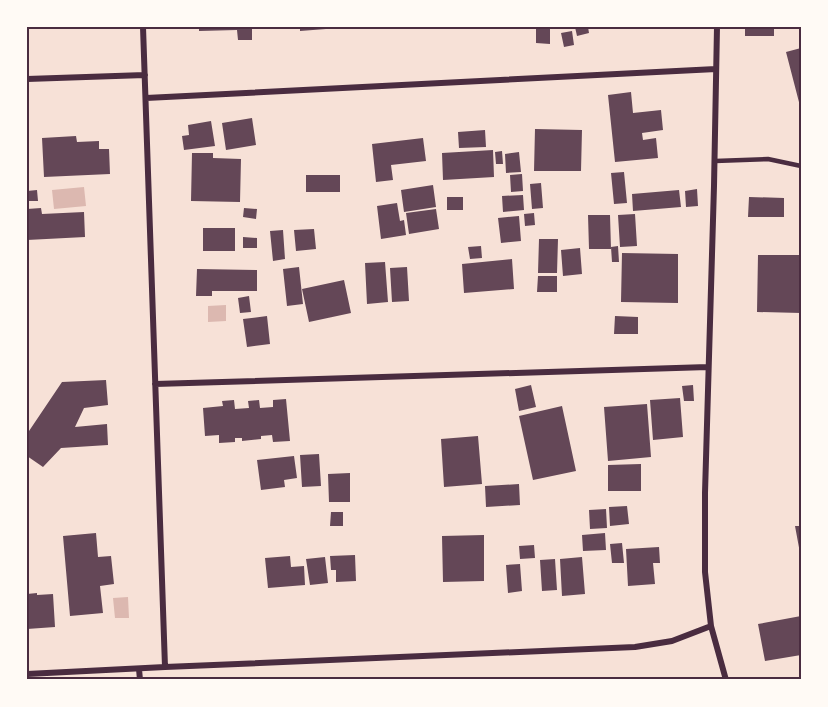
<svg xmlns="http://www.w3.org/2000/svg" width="828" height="707" font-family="Manrope,sans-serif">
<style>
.water{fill:#dcb8b0}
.building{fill:#644757}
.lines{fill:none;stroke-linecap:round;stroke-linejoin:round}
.service{stroke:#4a2c40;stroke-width:4.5}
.minor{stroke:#4a2c40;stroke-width:6}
.neatline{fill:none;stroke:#4a2c40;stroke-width:2}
</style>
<rect width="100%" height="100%" fill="#f7e1d7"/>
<path class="water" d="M 84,187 L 86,206 L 54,209 L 52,190 Z
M 226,305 L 226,321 L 208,322 L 208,306 Z
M 128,597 L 129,618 L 115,618 L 113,598 Z"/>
<path class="building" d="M 199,27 L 252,27 L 252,40 L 238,40 L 237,30 L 199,31 Z
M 300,27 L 326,27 L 326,29 L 300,31 Z
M 536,27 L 550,27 L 550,44 L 536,43 Z
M 575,27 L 588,27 L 589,33 L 577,36 Z
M 745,27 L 774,27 L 774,36 L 745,36 Z
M 572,31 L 574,45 L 564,47 L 561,33 Z
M 801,48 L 801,106 L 800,106 L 786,52 Z
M 631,92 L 633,113 L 661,110 L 663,130 L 642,133 L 643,140 L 656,138 L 658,158 L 615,162 L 608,95 Z
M 252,118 L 256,145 L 226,150 L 222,123 Z
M 211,121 L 215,146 L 184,150 L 182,136 L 189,135 L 188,125 Z
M 535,129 L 582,130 L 581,171 L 534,171 Z
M 485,130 L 486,147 L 459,148 L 458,132 Z
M 76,136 L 77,142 L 99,141 L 99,149 L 109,149 L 110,174 L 44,177 L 42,138 Z
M 423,138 L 426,161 L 391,165 L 393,180 L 376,182 L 372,144 Z
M 493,150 L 494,177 L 443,180 L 442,153 Z
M 502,151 L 503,164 L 496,164 L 495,152 Z
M 519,152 L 521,172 L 506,173 L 505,154 Z
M 192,153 L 213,153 L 213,158 L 241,159 L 240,202 L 191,201 Z
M 624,172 L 627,203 L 614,204 L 611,173 Z
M 522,174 L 523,191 L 511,192 L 510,175 Z
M 306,175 L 340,175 L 340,192 L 306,192 Z
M 541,183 L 543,208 L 532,209 L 530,184 Z
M 433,185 L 436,207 L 404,212 L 401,190 Z
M 697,189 L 698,206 L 686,207 L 685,191 Z
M 37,190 L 38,201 L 27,201 L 27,191 Z
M 679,190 L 681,207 L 633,211 L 632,194 Z
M 523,195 L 524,210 L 503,212 L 502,196 Z
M 447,197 L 463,197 L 463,210 L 447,210 Z
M 749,197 L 784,198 L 784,217 L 748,217 Z
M 397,203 L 400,221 L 404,220 L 406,235 L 381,239 L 377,206 Z
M 41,208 L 42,214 L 84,212 L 85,237 L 27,240 L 27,209 Z
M 244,208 L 257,209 L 256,219 L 243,217 Z
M 436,209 L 439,229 L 409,234 L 406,213 Z
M 534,213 L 535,225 L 525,226 L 524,214 Z
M 635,214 L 637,246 L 620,247 L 618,215 Z
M 588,215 L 610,215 L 611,249 L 589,249 Z
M 519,216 L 521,241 L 501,243 L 498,218 Z
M 203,228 L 235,228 L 235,251 L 203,251 Z
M 314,229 L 316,249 L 296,251 L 294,230 Z
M 283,230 L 285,259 L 273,261 L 270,231 Z
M 243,237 L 257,238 L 257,248 L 243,248 Z
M 539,239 L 558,239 L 557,273 L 538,273 Z
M 481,246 L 482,258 L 470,259 L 468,247 Z
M 618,246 L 619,262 L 612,262 L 611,247 Z
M 580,248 L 582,274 L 563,276 L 561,250 Z
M 622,253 L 678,254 L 678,303 L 621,302 Z
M 758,255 L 801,255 L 801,313 L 757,312 Z
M 512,259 L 514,289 L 464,293 L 462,264 Z
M 385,262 L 388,302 L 367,304 L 365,263 Z
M 299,267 L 303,304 L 287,306 L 283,269 Z
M 407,267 L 409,301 L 392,302 L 390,268 Z
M 197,269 L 257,270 L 257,291 L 212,291 L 212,296 L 196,296 Z
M 538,276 L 557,276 L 557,292 L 537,292 Z
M 344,280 L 351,313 L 309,322 L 302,289 Z
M 249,296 L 251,312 L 240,313 L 238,298 Z
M 267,316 L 270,344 L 247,347 L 243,319 Z
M 615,316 L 638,317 L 638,334 L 614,334 Z
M 106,380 L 108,405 L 84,408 L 75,427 L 107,424 L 108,445 L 61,448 L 43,467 L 27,456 L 27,434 L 62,382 Z
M 531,385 L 536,407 L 519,411 L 515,389 Z
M 693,385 L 694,401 L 684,401 L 682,386 Z
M 680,398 L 683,437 L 653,440 L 650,400 Z
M 286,399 L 290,441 L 273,442 L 272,435 L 261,436 L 261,439 L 242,441 L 242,438 L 235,438 L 235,442 L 219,443 L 219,435 L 205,436 L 203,408 L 223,406 L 222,401 L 234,400 L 235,409 L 249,408 L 248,401 L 259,400 L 260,408 L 273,407 L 273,400 Z
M 647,404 L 651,457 L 608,461 L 604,407 Z
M 562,406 L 576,471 L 533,480 L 519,416 Z
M 478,436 L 482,484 L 444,487 L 441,439 Z
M 319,454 L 321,486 L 302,487 L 300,455 Z
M 294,456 L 297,478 L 284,480 L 285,487 L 261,490 L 257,460 Z
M 641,464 L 641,491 L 608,491 L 608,465 Z
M 350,473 L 350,502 L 329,502 L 328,474 Z
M 519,484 L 520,505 L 486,507 L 485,486 Z
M 627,506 L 629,524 L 610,526 L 609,507 Z
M 606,509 L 607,528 L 590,529 L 589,510 Z
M 331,512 L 343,512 L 343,526 L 330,526 Z
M 795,526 L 801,526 L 801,553 L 800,553 Z
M 96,533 L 98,557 L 111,556 L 114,584 L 100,586 L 103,613 L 70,616 L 63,536 Z
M 605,533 L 606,550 L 583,551 L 582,535 Z
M 484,535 L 484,581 L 443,582 L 442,536 Z
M 622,543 L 624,563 L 612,563 L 610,544 Z
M 534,545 L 535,558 L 520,559 L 519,546 Z
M 659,547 L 660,563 L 653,563 L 655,584 L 628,586 L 626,549 Z
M 355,555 L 356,581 L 336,582 L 336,570 L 331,570 L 330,556 Z
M 290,556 L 291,567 L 304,566 L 305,585 L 268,588 L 265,558 Z
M 325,557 L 328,583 L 310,585 L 306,559 Z
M 582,557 L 585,594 L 562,596 L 560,559 Z
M 555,559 L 557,590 L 542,591 L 540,560 Z
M 520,564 L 522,591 L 508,593 L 506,565 Z
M 37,593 L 37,595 L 53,594 L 55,627 L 27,629 L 27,594 Z
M 801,616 L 801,655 L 765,661 L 758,624 Z"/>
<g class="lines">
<path class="service" d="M 715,161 L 768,159 L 801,166"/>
<path class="minor" d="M 143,27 L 165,667
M 717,27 L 714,186 L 705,493 L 705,572 L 711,626 L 726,680
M 27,79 L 145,75
M 146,98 L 716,69
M 155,384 L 708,367
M 139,669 L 140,680
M 27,674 L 165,667 L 635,647 L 672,641 L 711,626"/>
</g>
<rect width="828" height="707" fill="none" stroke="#fffaf5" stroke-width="57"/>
<rect x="28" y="28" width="772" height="650" class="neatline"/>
</svg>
